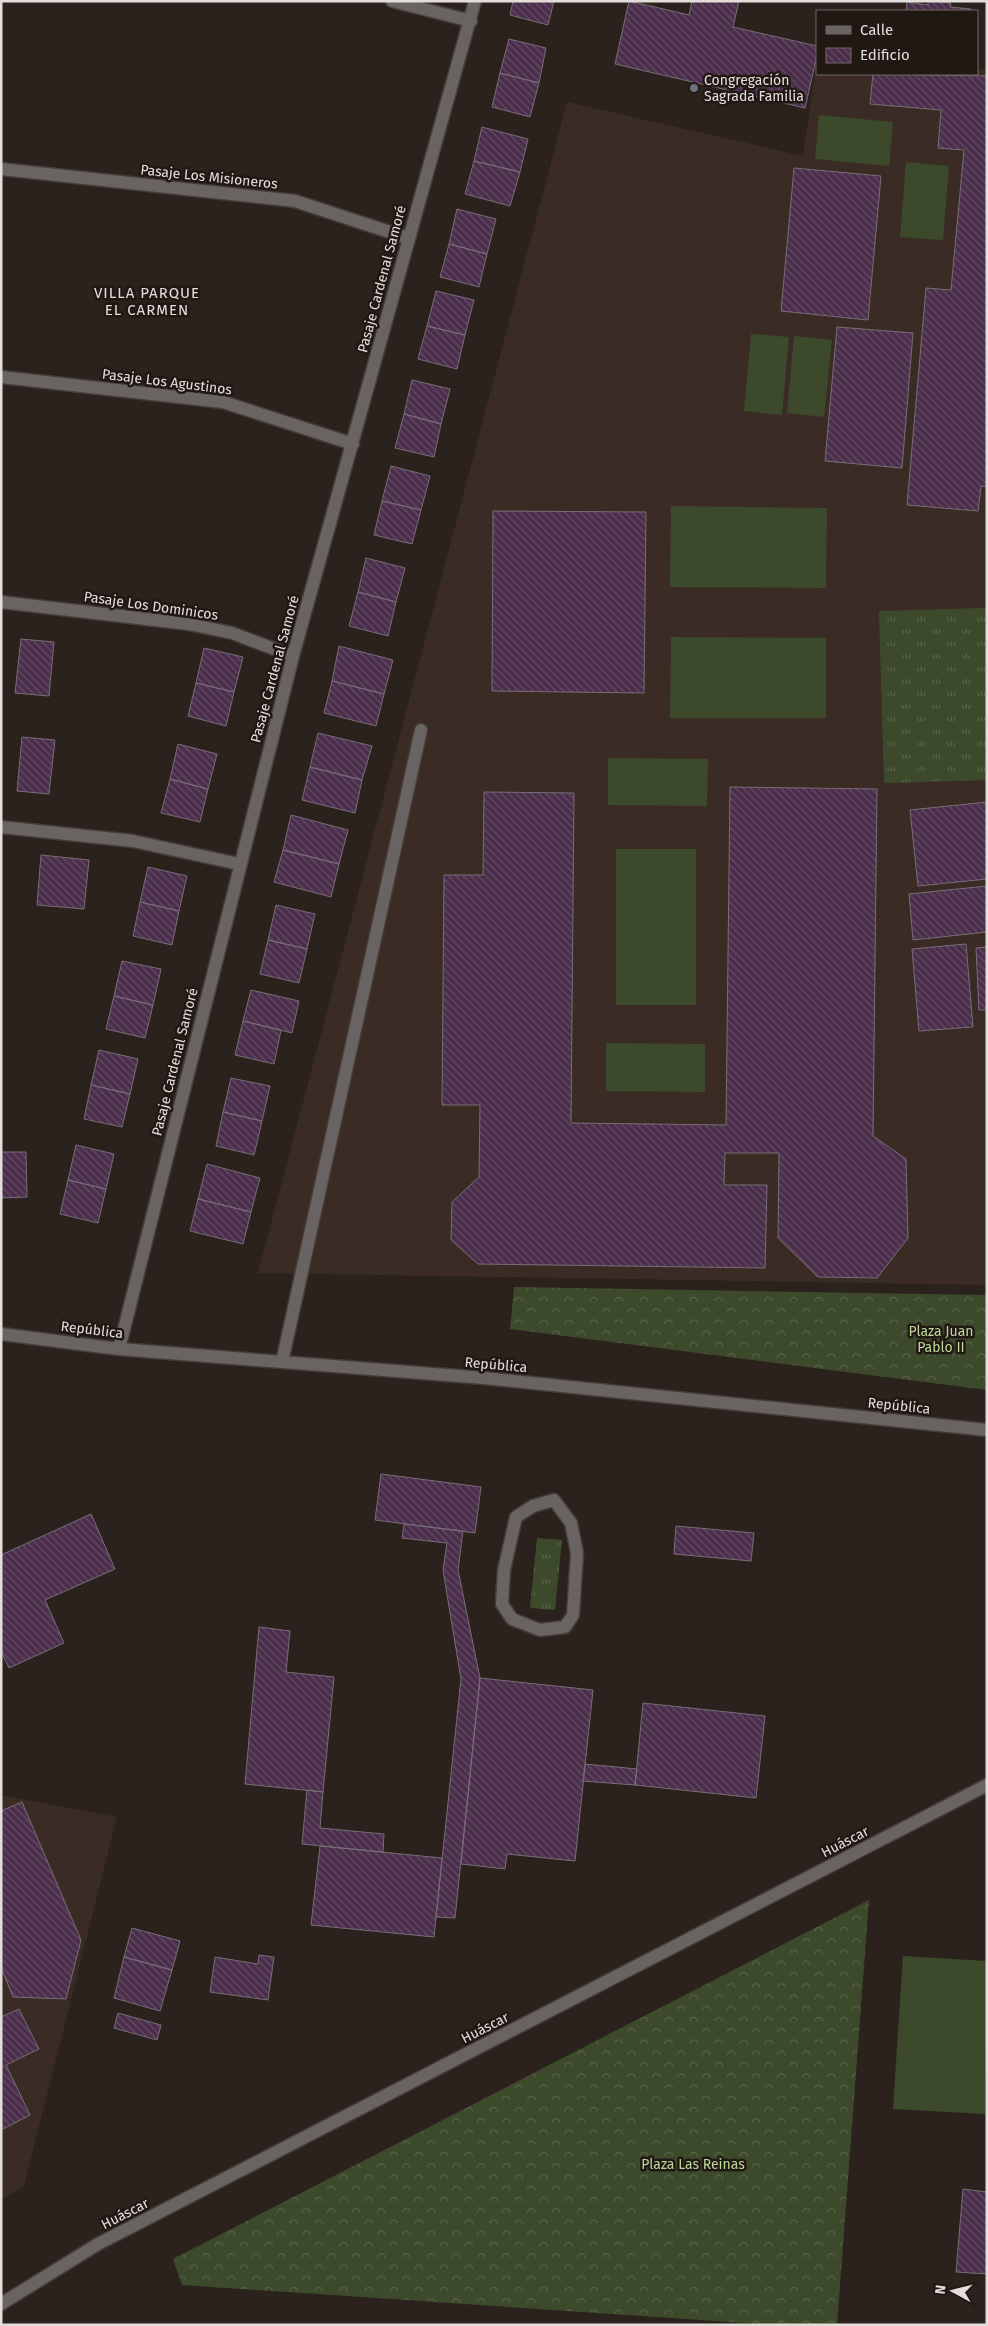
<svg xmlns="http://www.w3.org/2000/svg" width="988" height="2326" font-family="'Fira Sans',sans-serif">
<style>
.built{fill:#3a2c25}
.grass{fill:url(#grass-tufts)}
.forest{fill:url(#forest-crowns)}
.pitch{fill:#3c492b}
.building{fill:url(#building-back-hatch);stroke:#776e77}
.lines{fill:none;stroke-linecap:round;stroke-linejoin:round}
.service-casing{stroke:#453c38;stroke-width:15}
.minor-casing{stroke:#453c38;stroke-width:15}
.tertiary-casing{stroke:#453c38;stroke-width:15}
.service{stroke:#696462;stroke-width:12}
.minor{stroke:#696462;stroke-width:12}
.tertiary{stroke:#696462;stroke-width:12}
.worship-dot{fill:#6b7280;stroke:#211814;stroke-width:2}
.labels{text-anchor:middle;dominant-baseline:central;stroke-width:5;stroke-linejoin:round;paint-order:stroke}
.poi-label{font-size:14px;fill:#e4dedb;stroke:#211814;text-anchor:start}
.street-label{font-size:14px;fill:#e4dedb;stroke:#211814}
.park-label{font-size:14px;fill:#bbd998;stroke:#211814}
.neighbourhood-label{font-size:15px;letter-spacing:1px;fill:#e4dedb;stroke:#211814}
</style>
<defs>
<pattern id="grass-tufts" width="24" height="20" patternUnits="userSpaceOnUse" patternTransform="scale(1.25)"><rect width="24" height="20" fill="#3c492b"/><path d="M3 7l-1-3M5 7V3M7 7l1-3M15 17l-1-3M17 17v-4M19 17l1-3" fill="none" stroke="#586349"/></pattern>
<pattern id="forest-crowns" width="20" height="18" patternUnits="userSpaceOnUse" patternTransform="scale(1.25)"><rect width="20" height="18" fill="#3c492b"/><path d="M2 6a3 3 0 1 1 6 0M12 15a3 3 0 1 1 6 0" fill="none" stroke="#586349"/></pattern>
<pattern id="building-back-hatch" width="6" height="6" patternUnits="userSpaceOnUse" patternTransform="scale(1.25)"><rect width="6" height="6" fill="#4b2e4b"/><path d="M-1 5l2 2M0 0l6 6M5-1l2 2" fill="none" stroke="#654c64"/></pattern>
</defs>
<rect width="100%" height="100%" fill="#2b221d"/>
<path class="built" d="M 817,61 L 817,74 L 977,74 L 977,69 L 987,70 L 987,1285 L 258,1273 L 567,102 L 803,156 Z
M 1,1795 L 117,1817 L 24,2186 L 1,2200 Z"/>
<path class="grass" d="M 987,608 L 987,780 L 884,783 L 879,611 Z
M 537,1538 L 562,1540 L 555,1610 L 530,1608 Z"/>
<path class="forest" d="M 514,1287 L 987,1295 L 987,1390 L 510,1329 Z
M 869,1900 L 837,2325 L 777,2325 L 182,2285 L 173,2259 Z"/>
<path class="pitch" d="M 819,115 L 893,122 L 889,166 L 815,159 Z
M 906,162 L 949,166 L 943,240 L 900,237 Z
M 751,334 L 789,337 L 782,415 L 744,411 Z
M 794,336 L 832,340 L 824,417 L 787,413 Z
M 671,506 L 827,508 L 826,588 L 670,587 Z
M 671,637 L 826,638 L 826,718 L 670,718 Z
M 608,758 L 708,759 L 707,806 L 608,805 Z
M 616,849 L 696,849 L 696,1005 L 616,1005 Z
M 606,1043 L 705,1044 L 705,1092 L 606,1091 Z
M 903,1956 L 987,1961 L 985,2114 L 893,2109 Z"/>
<path class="building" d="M 513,1 L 554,1 L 548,25 L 510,15 Z
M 629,1 L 689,15 L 692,1 L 739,1 L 733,27 L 817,46 L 817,56 L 805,108 L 615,64 Z
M 928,1 L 951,3 L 950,7 L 971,9 L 971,11 L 906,11 L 907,2 L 928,5 Z
M 509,39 L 546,48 L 539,83 L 500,73 Z
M 500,73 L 539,83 L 530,117 L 492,107 Z
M 873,74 L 987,76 L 987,487 L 981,486 L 978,511 L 907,505 L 926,288 L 951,290 L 964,150 L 938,148 L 941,110 L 870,104 Z
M 482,127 L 528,139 L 520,172 L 474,161 Z
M 474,161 L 520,172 L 510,206 L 465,194 Z
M 794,168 L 881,176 L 868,320 L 781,311 Z
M 457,209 L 496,219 L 487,254 L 449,244 Z
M 449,244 L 487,254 L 479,287 L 440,277 Z
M 436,291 L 474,300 L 465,335 L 427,326 Z
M 427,326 L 465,335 L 457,369 L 418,359 Z
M 837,327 L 913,333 L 902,468 L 825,461 Z
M 412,380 L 450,389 L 441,424 L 404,414 Z
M 404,414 L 441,424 L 434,457 L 395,448 Z
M 391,466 L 430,476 L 421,510 L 382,501 Z
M 382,501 L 421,510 L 412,544 L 374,535 Z
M 493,511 L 646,512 L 644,693 L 492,691 Z
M 366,558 L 405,568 L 396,602 L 358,592 Z
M 358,592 L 396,602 L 388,636 L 349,626 Z
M 21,639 L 54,642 L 49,696 L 15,693 Z
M 339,646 L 393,660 L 384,694 L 332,681 Z
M 204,648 L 243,657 L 234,692 L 196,683 Z
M 332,681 L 384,694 L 376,726 L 324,713 Z
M 196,683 L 234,692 L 226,726 L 188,716 Z
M 318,733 L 372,746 L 362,780 L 310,767 Z
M 22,737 L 55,740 L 49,794 L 17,791 Z
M 178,744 L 217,754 L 208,789 L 170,779 Z
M 310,767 L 362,780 L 355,813 L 302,800 Z
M 170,779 L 208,789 L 200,822 L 161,813 Z
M 730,787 L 877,789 L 873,1136 L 906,1159 L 908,1238 L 877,1278 L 818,1277 L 778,1238 L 779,1153 L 725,1153 L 724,1185 L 767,1185 L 765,1268 L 478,1264 L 451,1240 L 452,1202 L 479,1177 L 480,1105 L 442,1105 L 444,875 L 483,875 L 484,792 L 574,793 L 571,1123 L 726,1125 Z
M 987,802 L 987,879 L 918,886 L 910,810 Z
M 291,815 L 348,830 L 339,864 L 283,850 Z
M 283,850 L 339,864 L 331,897 L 274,882 Z
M 41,855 L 89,860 L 84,909 L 37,905 Z
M 148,867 L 187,876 L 179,911 L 140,902 Z
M 987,886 L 987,932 L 913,940 L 909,894 Z
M 140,902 L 179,911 L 172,945 L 133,936 Z
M 276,905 L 315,914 L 307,949 L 268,940 Z
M 268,940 L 307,949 L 299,983 L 260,974 Z
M 966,944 L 973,1027 L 919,1031 L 912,949 Z
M 987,947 L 987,1010 L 979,1010 L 976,948 Z
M 122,961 L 161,969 L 153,1005 L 114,996 Z
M 251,990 L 299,1001 L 292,1033 L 243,1021 Z
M 114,996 L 153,1005 L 145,1038 L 106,1029 Z
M 243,1021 L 281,1030 L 274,1064 L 235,1055 Z
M 99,1050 L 138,1059 L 130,1094 L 91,1085 Z
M 231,1078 L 270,1086 L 262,1121 L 223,1112 Z
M 91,1085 L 130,1094 L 122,1127 L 84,1119 Z
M 223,1112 L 262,1121 L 254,1155 L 216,1146 Z
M 76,1145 L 114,1154 L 106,1189 L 68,1180 Z
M 1,1152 L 26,1152 L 27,1197 L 1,1198 Z
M 207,1164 L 260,1178 L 251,1212 L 198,1199 Z
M 68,1180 L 106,1189 L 98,1223 L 60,1214 Z
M 198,1199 L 251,1212 L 243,1244 L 190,1231 Z
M 381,1474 L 481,1487 L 475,1533 L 375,1520 Z
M 91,1514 L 115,1569 L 45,1600 L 64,1643 L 9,1668 L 1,1651 L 1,1555 Z
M 404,1524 L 463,1531 L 458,1570 L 480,1678 L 455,1918 L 436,1917 L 461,1679 L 443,1570 L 447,1543 L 402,1538 Z
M 676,1526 L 754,1533 L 751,1561 L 674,1554 Z
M 259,1627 L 290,1631 L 286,1672 L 334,1677 L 323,1792 L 245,1784 Z
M 480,1678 L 593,1690 L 575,1861 L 507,1854 L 505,1869 L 461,1864 Z
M 643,1703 L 765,1716 L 756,1798 L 635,1785 Z
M 585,1764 L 637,1769 L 635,1785 L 583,1781 Z
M 307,1790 L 323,1792 L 320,1828 L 384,1834 L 383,1852 L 302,1844 Z
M 22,1802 L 81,1940 L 66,1999 L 13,1997 L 1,1967 L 1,1811 Z
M 320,1846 L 442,1858 L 434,1937 L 311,1925 Z
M 132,1928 L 180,1941 L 172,1970 L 124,1957 Z
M 259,1955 L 274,1957 L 268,2000 L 210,1992 L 215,1957 L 258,1964 Z
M 124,1957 L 172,1970 L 160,2011 L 114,1998 Z
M 19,2009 L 39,2049 L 6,2065 L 30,2115 L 1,2130 L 1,2017 Z
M 118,2013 L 161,2025 L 157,2040 L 114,2028 Z
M 963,2189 L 987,2192 L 987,2274 L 956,2272 Z"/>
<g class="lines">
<g class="service-casing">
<path id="service" d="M 282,1362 L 421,730
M 554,1500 L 571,1523 L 577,1553 L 573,1615 L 565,1627 L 540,1630 L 512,1619 L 502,1604 L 504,1570 L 516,1517 L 533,1506 Z"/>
</g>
<g class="minor-casing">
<path id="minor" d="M 392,1 L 471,21
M 1,169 L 295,201 L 408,238
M 1,377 L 223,402 L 353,444
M 1,602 L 189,624 L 232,633 L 293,656
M 1,827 L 133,841 L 239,864
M 1,1334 L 119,1349 L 484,1378 L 987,1430
M 119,1349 L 293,656 L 475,1"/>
</g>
<g class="tertiary-casing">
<path id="tertiary" d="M 1,2304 L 98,2244 L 987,1785"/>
</g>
<use href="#service" class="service"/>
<use href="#minor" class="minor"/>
<use href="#tertiary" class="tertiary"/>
</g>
<circle class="worship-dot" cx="694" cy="88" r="5"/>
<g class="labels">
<g class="poi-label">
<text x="704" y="80">Congregación<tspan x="704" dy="16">Sagrada Familia</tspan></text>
</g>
<g class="street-label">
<text transform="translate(209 177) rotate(6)">Pasaje Los Misioneros</text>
<text transform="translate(382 279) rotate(-75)">Pasaje Cardenal Samoré</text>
<text transform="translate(167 382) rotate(7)">Pasaje Los Agustinos</text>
<text transform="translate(151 606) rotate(8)">Pasaje Los Dominicos</text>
<text transform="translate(275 669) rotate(-75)">Pasaje Cardenal Samoré</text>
<text transform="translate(175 1062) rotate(-76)">Pasaje Cardenal Samoré</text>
<text transform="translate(92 1330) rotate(7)">República</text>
<text transform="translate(496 1365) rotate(5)">República</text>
<text transform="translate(899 1406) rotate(6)">República</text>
<text transform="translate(845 1842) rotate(-27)">Huáscar</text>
<text transform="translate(485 2028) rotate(-27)">Huáscar</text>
<text transform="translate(125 2214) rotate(-27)">Huáscar</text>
</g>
<g class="park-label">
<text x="941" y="1331">Plaza Juan<tspan x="941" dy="16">Pablo II</tspan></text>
<text x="693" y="2164">Plaza Las Reinas</text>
</g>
<g class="neighbourhood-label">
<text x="147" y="293">VILLA PARQUE<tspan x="147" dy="17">EL CARMEN</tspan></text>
</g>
</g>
<rect width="988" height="2326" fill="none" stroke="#e4dedb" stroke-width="5"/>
<rect x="816" y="10" width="162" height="65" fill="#211814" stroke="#6f6764"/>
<rect x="826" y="26" width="25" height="8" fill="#696462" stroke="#6f6764"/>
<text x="860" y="35" font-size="15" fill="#e4dedb">Calle</text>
<rect x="826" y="48" width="25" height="15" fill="url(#building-back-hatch)" stroke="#6f6764"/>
<text x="860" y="60" font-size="15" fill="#e4dedb">Edificio</text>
<g transform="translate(953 2291) rotate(277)" stroke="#211814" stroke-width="4" paint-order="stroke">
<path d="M0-4L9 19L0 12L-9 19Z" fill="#e4dedb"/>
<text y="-8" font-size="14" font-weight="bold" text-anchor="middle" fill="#e4dedb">N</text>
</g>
</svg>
